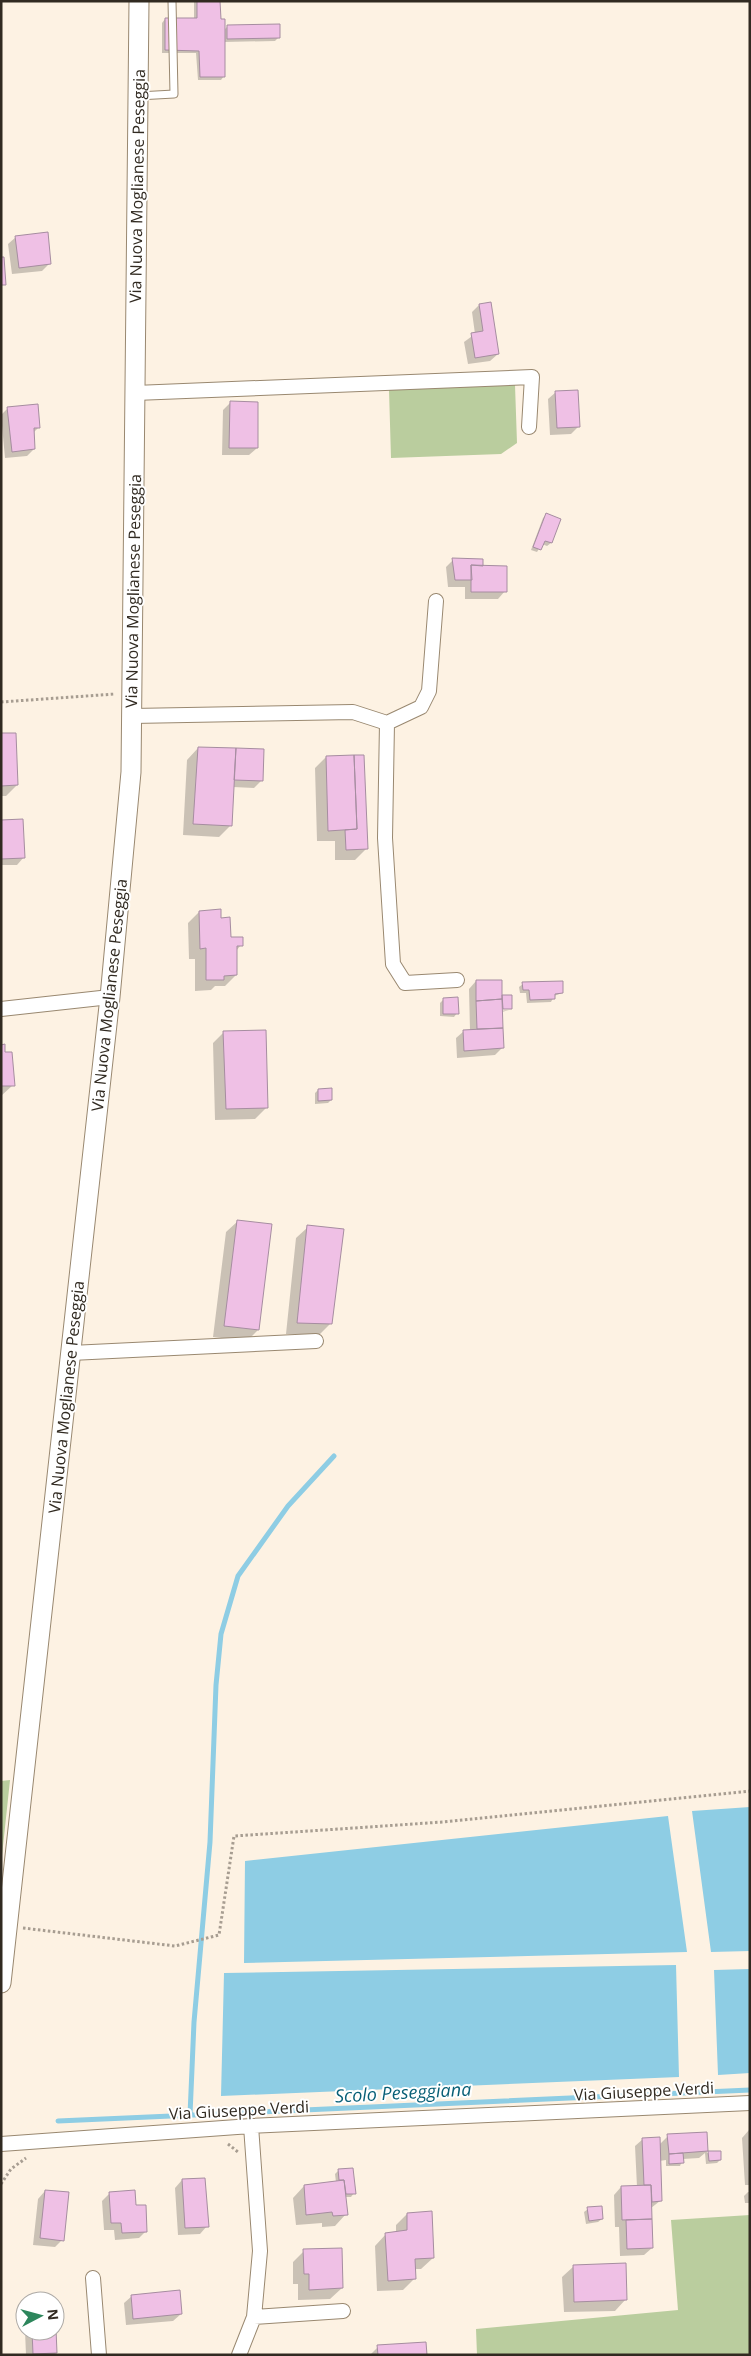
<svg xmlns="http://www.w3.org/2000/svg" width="751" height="2356" font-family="'Open Sans',sans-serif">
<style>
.green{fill:#bacd9e}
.water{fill:#8ecde4}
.shadow{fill:#0003}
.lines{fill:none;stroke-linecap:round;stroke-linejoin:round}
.stream{stroke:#8ecde4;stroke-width:5}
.building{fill:#efc0e5;stroke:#a68da0}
.lane-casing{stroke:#998870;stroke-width:9}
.street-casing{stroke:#998870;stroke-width:16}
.secondary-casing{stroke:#998870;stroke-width:21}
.path{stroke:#a79d91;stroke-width:3;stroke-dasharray:2.5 2.5;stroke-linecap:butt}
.lane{stroke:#fff;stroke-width:7}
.street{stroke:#fff;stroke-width:14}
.secondary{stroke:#fff;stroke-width:19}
.labels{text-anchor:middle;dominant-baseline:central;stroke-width:4;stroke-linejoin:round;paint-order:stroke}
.street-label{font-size:16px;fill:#312a21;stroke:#fff}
.water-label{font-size:18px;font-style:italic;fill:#085f76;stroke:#fff}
</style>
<rect width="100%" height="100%" fill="#fdf2e3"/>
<path class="green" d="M 515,385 L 517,443 L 501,454 L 391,458 L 389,390 Z
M 10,1780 L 1,1865 L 1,1781 Z
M 750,2215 L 750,2355 L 477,2355 L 476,2329 L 678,2310 L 671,2220 Z"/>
<path class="water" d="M 750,1807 L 750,1951 L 711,1952 L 692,1811 Z
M 668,1816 L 687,1952 L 244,1963 L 245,1861 Z
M 676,1965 L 679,2077 L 221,2096 L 224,1973 Z
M 750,1969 L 750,2073 L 718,2075 L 714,1970 Z"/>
<path class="shadow" d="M 194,1 L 219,1 L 220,20 L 224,30 L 228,26 L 279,37 L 275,41 L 224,42 L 224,76 L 221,80 L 198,80 L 196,53 L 162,53 L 162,23 L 165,19 L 194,20 Z
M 16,237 L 50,263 L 42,271 L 12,274 L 8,244 Z
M 479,305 L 498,354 L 490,361 L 468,364 L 464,342 L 475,334 L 472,312 Z
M 556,392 L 579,426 L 571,434 L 550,435 L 548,399 Z
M 230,403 L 257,448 L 249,455 L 222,455 L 223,410 Z
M 8,408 L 39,427 L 33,433 L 34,449 L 27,456 L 5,458 L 1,415 Z
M 546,515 L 551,543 L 547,546 L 542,544 L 537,552 L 531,550 L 543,518 Z
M 453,560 L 505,591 L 498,599 L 465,599 L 465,587 L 448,587 L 446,567 Z
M 1,735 L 17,785 L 6,796 L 1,796 Z
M 198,748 L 262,780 L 254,788 L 233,787 L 231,825 L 219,837 L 183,835 L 187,760 Z
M 326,757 L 367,848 L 355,860 L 335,860 L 335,841 L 317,841 L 315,768 Z
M 1,821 L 24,857 L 17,865 L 1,865 Z
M 199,912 L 220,919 L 230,938 L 241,945 L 236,951 L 236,975 L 225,986 L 215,986 L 211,990 L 195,991 L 195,959 L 189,959 L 188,923 Z
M 476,981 L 501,996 L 510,996 L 509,1010 L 509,1008 L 497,1008 L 497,1011 L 509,1010 L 502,1012 L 503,1047 L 495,1055 L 457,1058 L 456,1038 L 464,1031 L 470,1031 L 469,989 Z
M 523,984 L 562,993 L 554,996 L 551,1002 L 527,1003 L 526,993 L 520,993 L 519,987 Z
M 444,999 L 457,1013 L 454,1017 L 440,1016 L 440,1003 Z
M 224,1032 L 266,1108 L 255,1119 L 215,1120 L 213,1043 Z
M 1,1046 L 13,1085 L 1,1096 Z
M 318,1090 L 331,1100 L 328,1103 L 315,1104 L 315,1093 Z
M 238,1221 L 258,1330 L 247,1341 L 213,1337 L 226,1232 Z
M 308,1227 L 330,1324 L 319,1335 L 286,1334 L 296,1238 Z
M 749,2130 L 750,2185 L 745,2185 L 742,2138 Z
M 705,2133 L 707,2153 L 720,2152 L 720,2160 L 717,2163 L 706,2164 L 705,2153 L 699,2158 L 683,2159 L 680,2166 L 666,2166 L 666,2160 L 659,2161 L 660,2201 L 651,2208 L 652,2248 L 644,2255 L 620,2256 L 619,2227 L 615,2227 L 614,2195 L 621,2187 L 637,2187 L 635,2146 L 643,2139 L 659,2145 L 668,2136 Z
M 339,2170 L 354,2193 L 351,2197 L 345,2197 L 346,2214 L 335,2226 L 322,2227 L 322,2223 L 296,2225 L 293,2198 L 304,2186 L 336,2182 L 335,2174 Z
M 182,2180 L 207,2226 L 200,2234 L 178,2235 L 175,2188 Z
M 45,2191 L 62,2240 L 55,2247 L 33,2245 L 38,2199 Z
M 748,2192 L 750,2192 L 750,2203 L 745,2203 L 744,2196 Z
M 110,2193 L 135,2207 L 146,2231 L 139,2238 L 115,2240 L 114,2230 L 104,2230 L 102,2201 Z
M 588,2209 L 602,2219 L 598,2222 L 586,2224 L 584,2212 Z
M 407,2214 L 433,2258 L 421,2269 L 414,2269 L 414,2279 L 403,2290 L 377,2291 L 375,2246 L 386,2234 L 396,2233 L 396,2225 Z
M 304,2251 L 342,2288 L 330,2299 L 298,2300 L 298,2284 L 293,2284 L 293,2262 Z
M 574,2266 L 626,2299 L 615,2311 L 564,2312 L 562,2277 Z
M 132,2296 L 181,2314 L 173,2321 L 126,2325 L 124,2303 Z
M 55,2330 L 56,2353 L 54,2355 L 26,2355 L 25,2331 Z
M 378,2347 L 426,2355 L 370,2355 Z"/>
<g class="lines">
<path class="stream" d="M 190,2115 L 194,2022 L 210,1842 L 216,1685 L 221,1634 L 238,1576 L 288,1506 L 334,1456
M 58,2121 L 750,2090"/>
</g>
<path class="building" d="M 197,1 L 220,1 L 221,19 L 225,19 L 225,77 L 200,77 L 199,51 L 165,50 L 165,18 L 197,18 Z
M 280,24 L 280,38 L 227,39 L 227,25 Z
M 48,232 L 51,264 L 19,268 L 15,236 Z
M 1,257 L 4,257 L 6,285 L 1,285 Z
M 491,302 L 499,354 L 475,358 L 471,333 L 483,331 L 479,304 Z
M 578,390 L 580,427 L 557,428 L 555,391 Z
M 230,401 L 258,402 L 258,448 L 229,448 Z
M 38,404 L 40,428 L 34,428 L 35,449 L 12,452 L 7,407 Z
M 546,513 L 561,519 L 552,543 L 545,541 L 541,550 L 533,547 Z
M 452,558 L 483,559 L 483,566 L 471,565 L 472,580 L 455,580 Z
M 471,565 L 507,566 L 507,592 L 471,592 Z
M 1,733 L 16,733 L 18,785 L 1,786 Z
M 198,747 L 236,748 L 232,826 L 193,824 Z
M 236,748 L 264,749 L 263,781 L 234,780 Z
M 354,755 L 357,829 L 328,831 L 326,756 Z
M 354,755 L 364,755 L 368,849 L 346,850 L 345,830 L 357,829 Z
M 23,819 L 25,858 L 1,859 L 1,820 Z
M 221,909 L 221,918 L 230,917 L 231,937 L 243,937 L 243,946 L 237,946 L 237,975 L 224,976 L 224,980 L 206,980 L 206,948 L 200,949 L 199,911 Z
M 476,980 L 502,980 L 502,999 L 476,1001 Z
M 563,981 L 563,993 L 555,994 L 555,999 L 530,1000 L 529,990 L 523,990 L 522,982 Z
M 502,995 L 512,995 L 512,1009 L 503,1009 Z
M 458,997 L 459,1014 L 443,1014 L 443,998 Z
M 502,999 L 503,1028 L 477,1029 L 476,1001 Z
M 503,1028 L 504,1048 L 464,1051 L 463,1030 Z
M 266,1030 L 268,1108 L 226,1109 L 223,1031 Z
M 5,1044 L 5,1052 L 12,1052 L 15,1086 L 1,1086 L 1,1045 Z
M 332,1088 L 332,1100 L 318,1101 L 318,1089 Z
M 237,1220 L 272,1224 L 259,1330 L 224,1326 Z
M 307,1225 L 344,1229 L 332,1324 L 297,1323 Z
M 707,2132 L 708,2151 L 669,2154 L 667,2134 Z
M 660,2137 L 662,2201 L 652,2202 L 651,2185 L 644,2185 L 642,2138 Z
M 708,2151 L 721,2151 L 721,2160 L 709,2161 Z
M 683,2153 L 684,2163 L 669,2164 L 669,2154 Z
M 353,2168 L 356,2194 L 346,2194 L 344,2180 L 339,2180 L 338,2169 Z
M 205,2178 L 209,2227 L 185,2228 L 182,2179 Z
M 344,2180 L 348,2215 L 333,2216 L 332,2212 L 306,2215 L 304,2185 Z
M 651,2185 L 652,2219 L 622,2220 L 621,2186 Z
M 45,2190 L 69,2192 L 64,2241 L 40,2238 Z
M 135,2190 L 136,2205 L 146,2205 L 147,2232 L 122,2233 L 121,2223 L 111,2223 L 109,2192 Z
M 602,2206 L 603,2219 L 589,2221 L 587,2207 Z
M 432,2211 L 434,2258 L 415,2259 L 416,2279 L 388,2281 L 385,2233 L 407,2230 L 407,2213 Z
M 652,2219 L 653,2248 L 627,2249 L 626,2220 Z
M 342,2248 L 343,2288 L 309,2290 L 309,2274 L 304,2274 L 303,2249 Z
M 626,2263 L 627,2300 L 574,2302 L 573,2265 Z
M 180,2290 L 182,2314 L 133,2319 L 131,2295 Z
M 55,2305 L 57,2353 L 33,2354 L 32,2331 L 55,2331 Z
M 426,2342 L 427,2355 L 378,2355 L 377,2345 Z"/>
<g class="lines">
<g class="lane-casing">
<path id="lane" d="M 138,96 L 174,94 L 172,1"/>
</g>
<g class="street-casing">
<path id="street" d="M 135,393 L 532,377 L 529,427
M 132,716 L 353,712 L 387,723 L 385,838 L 393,964 L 405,983 L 457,980
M 387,723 L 421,707 L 429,691 L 436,601
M 1,1009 L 110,997
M 71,1353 L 316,1341
M 1,2144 L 251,2126 L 750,2103
M 93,2278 L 99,2355
M 254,2317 L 343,2311
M 239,2355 L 254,2317 L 260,2251 L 251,2126"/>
</g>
<g class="secondary-casing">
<path id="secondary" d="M 1,1983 L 110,997 L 131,772 L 139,1"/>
</g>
<path class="path" d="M 1,702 L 115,694
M 23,1928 L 175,1946 L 219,1935 L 234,1836 L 443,1822 L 750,1791
M 228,2144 L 238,2152
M 1,2184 L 11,2169 L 26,2158"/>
<use href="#lane" class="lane"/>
<use href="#street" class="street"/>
<use href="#secondary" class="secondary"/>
</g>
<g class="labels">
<g class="street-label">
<text transform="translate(137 186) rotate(-89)">Via Nuova Moglianese Peseggia</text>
<text transform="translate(133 591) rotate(-89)">Via Nuova Moglianese Peseggia</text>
<text transform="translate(109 995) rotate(-84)">Via Nuova Moglianese Peseggia</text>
<text transform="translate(66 1397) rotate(-84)">Via Nuova Moglianese Peseggia</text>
<text transform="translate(644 2091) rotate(-3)">Via Giuseppe Verdi</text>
<text transform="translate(239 2110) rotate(-3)">Via Giuseppe Verdi</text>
</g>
<g class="water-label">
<text transform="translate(403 2092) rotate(-3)">Scolo Peseggiana</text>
</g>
</g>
<rect width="751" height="2356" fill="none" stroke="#312a21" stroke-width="5"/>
<g transform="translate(40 2316) rotate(84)"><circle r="24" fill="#ffffff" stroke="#adaaa6"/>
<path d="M0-4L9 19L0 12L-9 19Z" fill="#2d865c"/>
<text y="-8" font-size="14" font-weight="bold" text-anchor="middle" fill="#312a21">N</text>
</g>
</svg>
